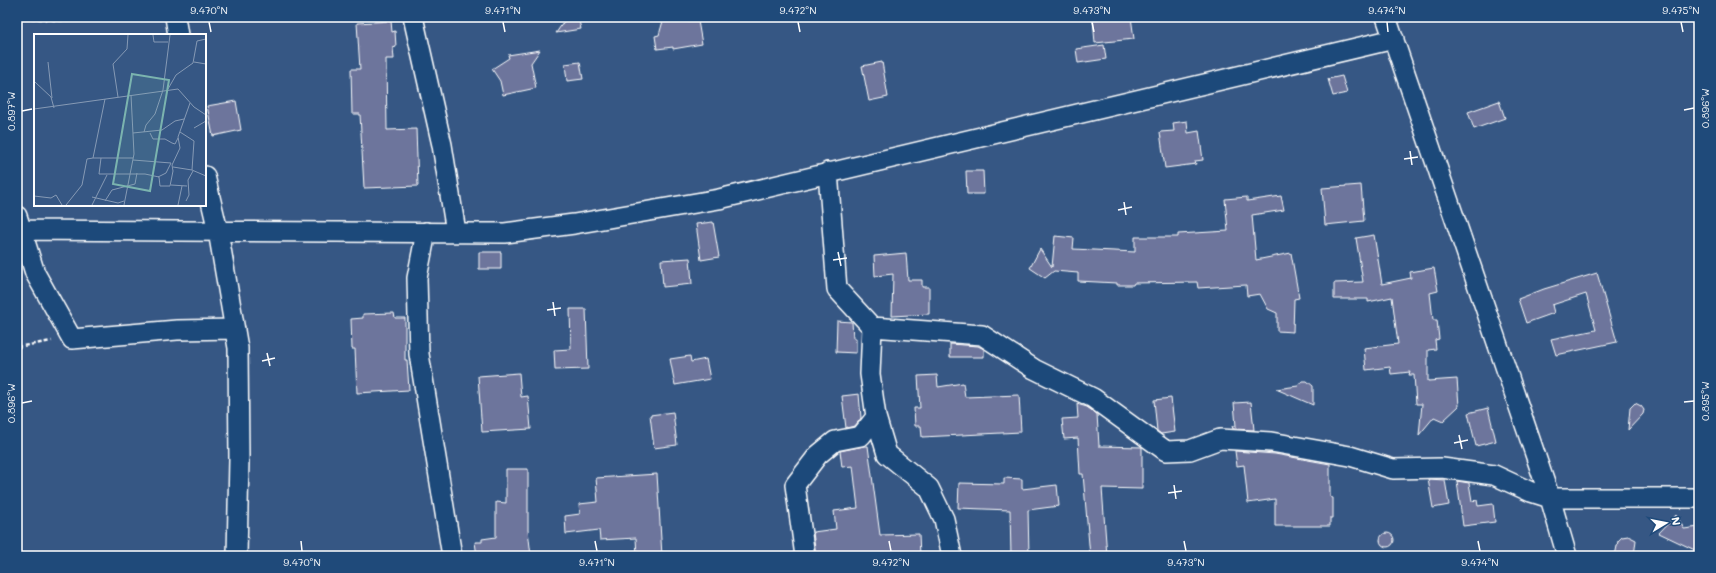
<svg xmlns="http://www.w3.org/2000/svg" width="1716" height="573" font-family="Mali,sans-serif">
<style>
.building{fill:#6d759c;stroke:#fff}
.lines{fill:none;stroke-linecap:round;stroke-linejoin:round}
.minor-casing{stroke:#fff;stroke-width:22}
.path{stroke:#fff;stroke-width:2.5;stroke-dasharray:4 3;stroke-linecap:butt}
.minor{stroke:#1f4a7a;stroke-width:19}
.ticks{fill:none;stroke:#fff;stroke-width:1.5}
.inset-road{fill:none;stroke:#869ab5;stroke-width:1}
.view{fill:#7bb4af;fill-opacity:0.15;stroke:#7bb4af;stroke-width:2}
.inset-edge{fill:none;stroke:#fff;stroke-width:2}
.neatline{fill:none;stroke:#fff;stroke-width:1.5}
.ticks-label{font-size:10px;text-anchor:middle;fill:#fff}
</style>
<rect width="100%" height="100%" fill="#365784"/>
<filter id="ink" filterUnits="userSpaceOnUse"><feTurbulence type="fractalNoise" baseFrequency=".025" numOctaves="2"/><feDisplacementMap in="SourceGraphic" scale="8" xChannelSelector="R" yChannelSelector="G"/><feConvolveMatrix kernelMatrix="1 2 1 2 8 2 1 2 1" color-interpolation-filters="sRGB"/></filter>
<g filter="url(#ink)">
<path class="building" d="M 567,17 L 578,17 L 581,29 L 556,33 Z
M 1097,17 L 1131,17 L 1134,39 L 1095,43 L 1093,20 L 1097,20 Z
M 391,21 L 392,32 L 395,31 L 396,47 L 393,48 L 394,59 L 386,59 L 387,130 L 416,129 L 418,186 L 364,188 L 360,114 L 352,114 L 351,69 L 360,69 L 357,23 Z
M 663,21 L 698,21 L 702,44 L 673,49 L 673,47 L 657,49 L 655,36 L 659,35 Z
M 1104,45 L 1106,59 L 1078,63 L 1076,49 Z
M 540,50 L 531,63 L 536,88 L 503,95 L 500,81 L 492,69 L 509,58 L 508,55 Z
M 580,62 L 583,79 L 567,81 L 565,64 Z
M 882,62 L 888,97 L 869,101 L 862,66 Z
M 1342,76 L 1347,93 L 1333,96 L 1328,79 Z
M 236,101 L 241,130 L 213,136 L 207,106 Z
M 1499,101 L 1505,118 L 1474,129 L 1468,112 Z
M 1187,121 L 1188,133 L 1199,131 L 1203,160 L 1195,161 L 1196,164 L 1165,168 L 1160,132 L 1174,131 L 1173,123 Z
M 966,171 L 983,171 L 984,194 L 967,194 Z
M 1361,185 L 1364,221 L 1325,225 L 1322,188 Z
M 1281,196 L 1284,210 L 1252,215 L 1256,260 L 1291,253 L 1299,298 L 1294,299 L 1293,332 L 1277,331 L 1277,313 L 1268,309 L 1260,294 L 1247,296 L 1246,285 L 1198,288 L 1197,282 L 1134,283 L 1133,285 L 1117,285 L 1117,283 L 1078,281 L 1078,273 L 1054,271 L 1045,278 L 1030,268 L 1040,249 L 1052,267 L 1055,236 L 1074,238 L 1073,249 L 1135,252 L 1135,237 L 1178,237 L 1178,234 L 1228,231 L 1225,199 L 1247,197 L 1247,201 Z
M 713,222 L 719,257 L 701,260 L 696,224 Z
M 1374,235 L 1382,284 L 1411,278 L 1410,272 L 1434,268 L 1438,291 L 1430,293 L 1433,320 L 1437,320 L 1439,339 L 1435,340 L 1436,349 L 1428,350 L 1428,381 L 1457,379 L 1459,406 L 1443,421 L 1434,417 L 1419,435 L 1422,404 L 1416,404 L 1414,375 L 1409,375 L 1410,372 L 1391,374 L 1390,367 L 1366,370 L 1364,348 L 1398,344 L 1392,297 L 1368,302 L 1368,299 L 1334,299 L 1334,283 L 1363,282 L 1356,238 Z
M 479,252 L 501,252 L 501,269 L 479,269 Z
M 906,253 L 908,280 L 922,280 L 922,287 L 929,287 L 929,314 L 892,316 L 893,274 L 875,276 L 874,256 Z
M 690,258 L 692,284 L 663,287 L 661,260 Z
M 1597,273 L 1617,342 L 1556,355 L 1551,339 L 1596,330 L 1586,294 L 1552,305 L 1554,313 L 1526,323 L 1518,299 L 1544,289 Z
M 570,309 L 586,309 L 588,369 L 555,370 L 554,350 L 571,349 Z
M 394,313 L 395,318 L 405,318 L 405,360 L 407,360 L 409,390 L 357,393 L 355,349 L 352,349 L 351,319 L 363,318 L 363,314 Z
M 837,321 L 852,322 L 853,338 L 856,338 L 856,353 L 836,352 Z
M 950,344 L 978,346 L 984,349 L 984,357 L 950,357 Z
M 690,356 L 691,362 L 706,359 L 710,379 L 675,385 L 670,359 Z
M 519,373 L 521,397 L 528,396 L 531,429 L 482,432 L 478,376 Z
M 937,375 L 938,387 L 963,383 L 965,397 L 1019,395 L 1021,432 L 922,437 L 921,426 L 915,426 L 914,408 L 920,408 L 918,376 Z
M 1302,381 L 1307,381 L 1313,386 L 1313,405 L 1276,389 L 1298,386 Z
M 859,394 L 861,418 L 855,426 L 846,428 L 842,396 Z
M 1171,398 L 1175,432 L 1161,434 L 1157,431 L 1154,400 Z
M 1251,402 L 1254,430 L 1233,429 L 1232,426 L 1236,426 L 1234,403 Z
M 1635,403 L 1641,406 L 1644,410 L 1643,414 L 1628,430 L 1630,408 Z
M 1077,404 L 1087,407 L 1097,414 L 1099,446 L 1142,447 L 1142,489 L 1102,488 L 1107,556 L 1090,556 L 1083,474 L 1080,474 L 1078,438 L 1064,439 L 1062,419 L 1078,418 Z
M 1488,408 L 1496,441 L 1476,446 L 1468,413 Z
M 673,412 L 677,445 L 654,448 L 650,415 Z
M 864,446 L 868,446 L 880,535 L 919,534 L 920,556 L 816,556 L 813,532 L 836,529 L 834,511 L 858,508 L 853,466 L 842,467 L 840,451 Z
M 1235,451 L 1275,454 L 1330,464 L 1330,497 L 1333,498 L 1333,518 L 1330,518 L 1330,526 L 1275,526 L 1275,499 L 1248,503 L 1244,465 L 1237,466 Z
M 506,469 L 528,469 L 528,530 L 531,556 L 477,556 L 475,542 L 482,542 L 482,539 L 496,537 L 496,502 L 506,503 Z
M 657,474 L 662,556 L 637,556 L 636,538 L 600,540 L 599,530 L 566,534 L 565,516 L 580,514 L 579,504 L 598,502 L 596,478 Z
M 1004,478 L 1022,479 L 1022,489 L 1057,485 L 1059,506 L 1028,510 L 1029,556 L 1011,556 L 1010,510 L 958,508 L 959,483 L 1004,484 Z
M 1428,479 L 1445,480 L 1449,505 L 1433,508 Z
M 1457,481 L 1469,483 L 1472,501 L 1477,500 L 1478,506 L 1493,504 L 1495,522 L 1463,526 Z
M 1676,515 L 1684,529 L 1699,527 L 1699,552 L 1659,533 Z
M1380 540a7 7 0 1 1 14 0a7 7 0 1 1-14 0Z
M 1628,536 L 1636,540 L 1634,556 L 1615,556 L 1618,541 L 1622,537 Z"/>
<g class="lines">
<g class="minor-casing">
<path id="minor" d="M 175,17 L 178,35
M 413,17 L 442,145 L 456,232
M 1386,17 L 1550,498 L 1567,556
M 828,172 L 837,289 L 872,327 L 870,374 L 876,417 L 887,454 L 929,488 L 944,519 L 952,556
M 205,176 L 218,231 L 238,348 L 239,459 L 237,556
M 17,216 L 35,273 L 72,339 L 177,330 L 235,329
M 17,230 L 505,233 L 574,224 L 719,199 L 1394,39
M 426,232 L 417,278 L 419,354 L 452,556
M 872,327 L 982,335 L 1034,369 L 1093,398 L 1166,451 L 1190,450 L 1220,439 L 1271,442 L 1350,456 L 1393,469 L 1442,468 L 1494,475 L 1531,492 L 1550,498 L 1699,498
M 805,556 L 795,485 L 818,455 L 835,441 L 861,436 L 876,417"/>
</g>
<path class="path" d="M 17,17 L 68,21
M 17,347 L 52,341"/>
<use href="#minor" class="minor"/>
</g>
</g>
<path class="ticks" d="M 209,22 L 211,32M 503,22 L 505,32M 798,22 L 800,32M 1092,22 L 1094,32M 1387,22 L 1388,32M 1681,22 L 1683,32M 1684,110 L 1694,108M 22,111 L 32,109M 1410,151 L 1412,165M 1404,159 L 1418,157M 1124,202 L 1126,215M 1118,210 L 1132,207M 838,252 L 841,266M 833,260 L 847,258M 553,302 L 555,316M 547,310 L 561,308M 267,353 L 270,366M 262,361 L 275,358M 1684,402 L 1694,401M 22,403 L 32,401M 1459,435 L 1462,449M 1454,443 L 1468,440M 1174,485 L 1176,499M 1168,493 L 1182,491M 301,541 L 302,551M 595,541 L 597,551M 889,541 L 891,551M 1184,541 L 1186,551M 1478,541 L 1480,551"/>
<g transform="translate(34 34)">
<rect width="172" height="172" fill="#365784"/>
<path class="inset-road" d="M 119,1 L 120,8 L 134,8M 14,28 L 18,64M 160,28 L 172,30M 1,48 L 17,63 L 20,74M 134,55 L 142,41 L 159,29 L 163,7 L 172,5M 84,63 L 79,30 L 93,15 L 94,1M 0,75 L 144,55 L 160,73 L 172,81M 160,94 L 172,87M 110,98 L 112,91 L 121,80 L 129,56 L 136,1M 146,98 L 160,107 L 158,136M 99,99 L 128,96 L 141,87 L 150,85M 116,99 L 119,105 L 131,105 L 138,109 L 141,110 L 144,104M 59,124 L 99,124M 67,124 L 65,140 L 111,140 L 125,143 L 126,152 L 136,152 L 139,137 L 138,131 L 146,114 L 144,103 L 156,69M 99,126 L 137,129 L 132,139 L 124,143M 139,133 L 158,136 L 172,142M 137,151 L 153,152M 0,162 L 17,164 L 22,161 L 28,171M 58,163 L 84,169 L 90,167M 71,167 L 78,156 L 101,150 L 103,139M 152,167 L 155,161 L 154,146 L 159,137M 32,171 L 48,151 L 53,125 L 59,124 L 71,65M 58,171 L 73,141M 90,171 L 100,120 L 97,61M 144,171 L 148,152"/>
<path class="view" d="M 98,40 L 135,46 L 116,157 L 79,150 Z"/>
<rect width="172" height="172" class="inset-edge"/>
</g>
<rect width="1716" height="573" fill="none" stroke="#1f4a7a" stroke-width="44"/>
<g transform="translate(1666 523) rotate(80)" stroke="#1f4a7a" stroke-width="3" paint-order="stroke">
<path d="M0-3L7 15L0 10L-7 15Z" fill="#ffffff"/>
<text y="-6" font-size="11" font-weight="bold" text-anchor="middle" fill="#ffffff">N</text>
</g>
<rect x="22" y="22" width="1672" height="529" class="neatline"/>
<g class="ticks-label">
<text x="209" y="14">9.470°N</text>
<text x="503" y="14">9.471°N</text>
<text x="798" y="14">9.472°N</text>
<text x="1092" y="14">9.473°N</text>
<text x="1387" y="14">9.474°N</text>
<text x="1681" y="14">9.475°N</text>
<text transform="translate(1705 108) rotate(-90)" y="4">0.896°W</text>
<text transform="translate(11 111) rotate(-90)" y="4">0.897°W</text>
<text transform="translate(1705 401) rotate(-90)" y="4">0.895°W</text>
<text transform="translate(11 403) rotate(-90)" y="4">0.896°W</text>
<text x="302" y="566">9.470°N</text>
<text x="597" y="566">9.471°N</text>
<text x="891" y="566">9.472°N</text>
<text x="1186" y="566">9.473°N</text>
<text x="1480" y="566">9.474°N</text>
</g>
</svg>
